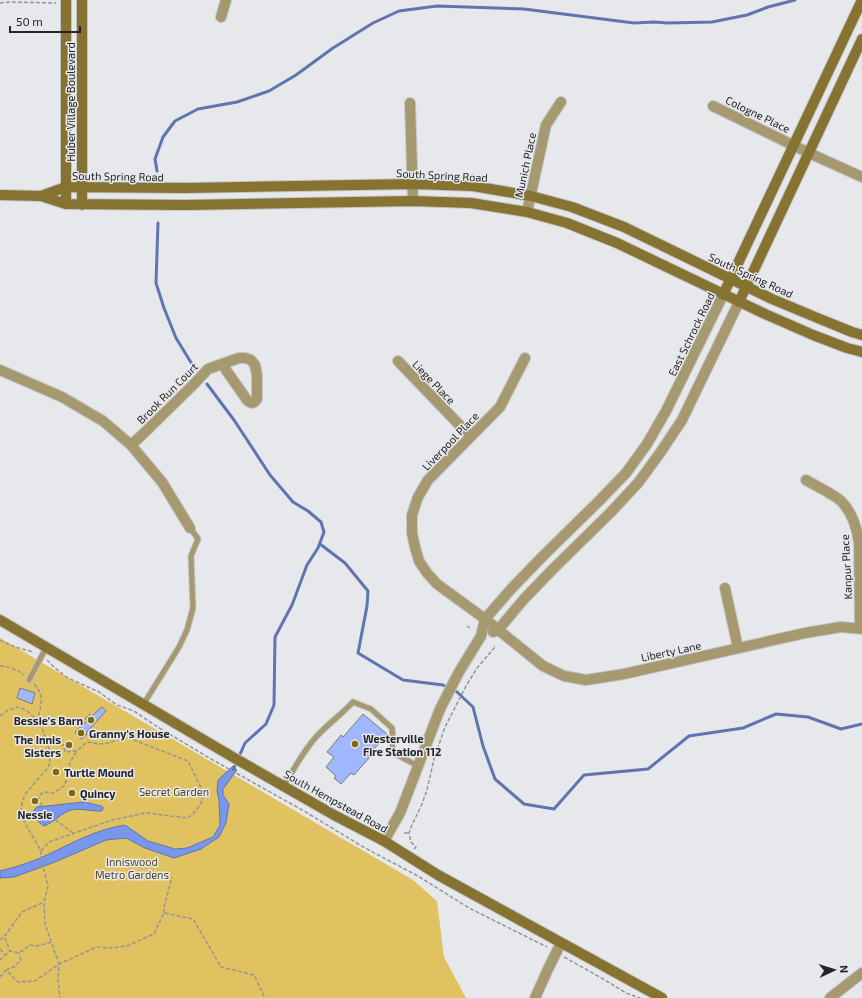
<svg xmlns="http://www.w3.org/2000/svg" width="862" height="998" font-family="'Exo 2',sans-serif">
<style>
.green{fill:#e0c261}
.water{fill:#7a96ec;stroke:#6074b1}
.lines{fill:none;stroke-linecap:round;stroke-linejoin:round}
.stream{stroke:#6074b1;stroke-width:3}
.building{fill:#9fb7fd;stroke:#797a7d}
.lane-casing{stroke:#c4c5c9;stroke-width:7}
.street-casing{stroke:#c4c5c9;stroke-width:12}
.secondary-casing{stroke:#c4c5c9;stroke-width:12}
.path{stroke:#949598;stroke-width:1.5;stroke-dasharray:4 2;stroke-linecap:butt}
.lane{stroke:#a69970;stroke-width:5}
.street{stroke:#a69970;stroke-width:10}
.secondary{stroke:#867231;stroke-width:10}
.poi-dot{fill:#816800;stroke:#e7e8ec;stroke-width:1.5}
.labels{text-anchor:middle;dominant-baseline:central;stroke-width:3;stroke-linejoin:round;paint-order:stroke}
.street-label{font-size:11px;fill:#252527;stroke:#e7e8ec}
.poi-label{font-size:11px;font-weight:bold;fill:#252527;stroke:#e7e8ec;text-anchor:start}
.park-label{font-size:11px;fill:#55471b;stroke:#e7e8ec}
</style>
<rect width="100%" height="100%" fill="#e7e8ec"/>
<path class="green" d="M 0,638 L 413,880 L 437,901 L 444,957 L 466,998 L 0,998 Z"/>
<path class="water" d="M 233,766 L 237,770 L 223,789 L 223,795 L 229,804 L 226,823 L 219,837 L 201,849 L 174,858 L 145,848 L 126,838 L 106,840 L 55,862 L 14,877 L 0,878 L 0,871 C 16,867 32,862 47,855 C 72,843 97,829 125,825 L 148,841 L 175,849 L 187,848 L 213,837 L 220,825 L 219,800 L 217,791 L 218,780 Z
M 84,802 L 101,806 L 103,807 L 103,809 L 102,811 C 90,812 78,806 66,812 C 58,816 53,823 44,826 C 38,822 34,818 34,810 L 37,807 Z"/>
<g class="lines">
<path class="stream" d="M 157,171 L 155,159 L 163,137 L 175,121 L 198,109 L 237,102 L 269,91 L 296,75 L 333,48 L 373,23 L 399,11 L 437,6 L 524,9 L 634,23 L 654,22 L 668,23 L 712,22 L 747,15 L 768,7 L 795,0
M 158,223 L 156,283 L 164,308 L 176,338 L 195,369
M 207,384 L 234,420 L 270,475 L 293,502 L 308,511 L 321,522 L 324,532 L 318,548 L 307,565 L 292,605 L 275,637 L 274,705 L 266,724 L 245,743 L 233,770
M 320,544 L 345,563 L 368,591 L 367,606 L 358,653 L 403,680 L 443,685 L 457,692 L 473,707 L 483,746 L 495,779 L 524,804 L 554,809 L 584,775 L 648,769 L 689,736 L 743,728 L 776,714 L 808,717 L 841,729 L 862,724"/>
</g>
<path class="building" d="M 20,688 L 35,693 L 32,704 L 17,698 Z
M 102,707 L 106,711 L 86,733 L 87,734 L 81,739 L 75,732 L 87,721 L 85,719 L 90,714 L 92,716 Z
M 363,714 L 387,734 L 368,756 L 370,757 L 354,775 L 351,773 L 341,784 L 334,778 L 336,776 L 326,767 L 334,757 L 327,752 L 341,735 L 343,737 Z"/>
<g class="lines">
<g class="lane-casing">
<path id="lane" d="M 29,680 L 46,648
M 143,705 L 179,647 L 187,630 L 193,608 L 191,556 L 198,539 L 196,536 L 190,528
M 284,786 C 294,769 303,751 317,736 C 328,724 342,714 353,702 L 371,709 L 392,728 L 393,739 L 392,752 L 418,766"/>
</g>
<g class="street-casing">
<path id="street" d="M 221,17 L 226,0
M 410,103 L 413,201
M 713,106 L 809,153 L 862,177
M 527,212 L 546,125 L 561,102
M 525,358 L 500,407 L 428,480 L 418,497 L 412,515 L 412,533 L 415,547 L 419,561 L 427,573 L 437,584 L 485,619 L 543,666 L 564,676 L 586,680 L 624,674 L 805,633 L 841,627 L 862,629
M 398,361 L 470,436
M 0,370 L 62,397 L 103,421 L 131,445 L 162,482 L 190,528
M 131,445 L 142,435 L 193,385 L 208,369 L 239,358 L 245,358 L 251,360 L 255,365 L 257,376 L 257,399 C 254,404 251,404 247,400 L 226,370 L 224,363
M 806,480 C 816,486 833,494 841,501 C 852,512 857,528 859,543 L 860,628
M 725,588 L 738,648
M 493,632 L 498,630 L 524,599 L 554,568 L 611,512 L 638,483 L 660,453 L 682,420 L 739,302
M 384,841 L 400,813 L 440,709 L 459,672 L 481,636 L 485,619 L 512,588 L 543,556 L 599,501 L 626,473 L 647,444 L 666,411 L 723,295
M 535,998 L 549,967 L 561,943
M 830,998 L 862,973"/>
</g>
<g class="secondary-casing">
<path id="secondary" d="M 0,195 L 41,196 L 66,204 L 186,205 L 413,201 L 471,203 L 527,212 L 567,223 L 617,243 L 765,314 L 813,335 L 847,348 L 862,352
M 41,196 L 66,187 L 186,188 L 413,184 L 473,186 L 531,196 L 572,207 L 624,227 L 772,299 L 820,319 L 852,332 L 862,335
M 66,204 L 66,0
M 82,205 L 82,0
M 723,295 L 862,0
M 739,302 L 862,39
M 0,620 L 231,756 L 334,815 L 384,841 L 438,875 L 662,998"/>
</g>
<path class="path" d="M 0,3 L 10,2 L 56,3
M 467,626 L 470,628
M 0,640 C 11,646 21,649 34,652
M 47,660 L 55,668 L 68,678 L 99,692 L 117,705 L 134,711 L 156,726 L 211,759 L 304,811 L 365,848 L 418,876 L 469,908 L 547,947
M 0,666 C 8,666 18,670 24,675
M 34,684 C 46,697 40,705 38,720
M 0,716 L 8,710 L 18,707 L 26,710 L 38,721 L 42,728 L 50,752 L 50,762 L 48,768 L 25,794 L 21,807 L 22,818 L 41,851 L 41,858 L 48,886 L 44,902 L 45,924 L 59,964 L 58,979 L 60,998
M 73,833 L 57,821 L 47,815 L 39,801 L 39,796 L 42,793 L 45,792 L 54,793 L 64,786 L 67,778 L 70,762 L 77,751
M 404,833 L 409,833
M 414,849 L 416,847 L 411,842 L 409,833 L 411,827 L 422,804 L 427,790 L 434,759 L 445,727 L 466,686 L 477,668 L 495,647 L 494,645
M 41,851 L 49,842 L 112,820 L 146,813 L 188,818 C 196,811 204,803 203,792 L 188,761 L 126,737 L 123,737 L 109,743 L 101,744 L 87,742 L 77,751 L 65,752 L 64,745 L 48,744
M 164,913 L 164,907 L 172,877
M 5,938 L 10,951
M 0,940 L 4,937 L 22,912 L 44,902
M 0,949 L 5,955
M 564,957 L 605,980 L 626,993 L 640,998
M 0,960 L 10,951 L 19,953 L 30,945 L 37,946 L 52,942
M 6,970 L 14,967 L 21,960 L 19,953
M 0,977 L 6,970 L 18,982 L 35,981 L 59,964 L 97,947 L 112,948 L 127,946 L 154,934 L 164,913 L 193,919 L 221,967 L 254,975 L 265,998"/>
<use href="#lane" class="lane"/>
<use href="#street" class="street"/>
<use href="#secondary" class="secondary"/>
</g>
<g class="poi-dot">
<circle cx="91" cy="720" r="4"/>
<circle cx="81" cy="733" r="4"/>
<circle cx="355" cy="744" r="4"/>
<circle cx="69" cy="745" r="4"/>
<circle cx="56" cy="772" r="4"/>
<circle cx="72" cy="793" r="4"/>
<circle cx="35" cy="801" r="4"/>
</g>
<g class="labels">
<g class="street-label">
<text transform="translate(70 102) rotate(-90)">Huber Village Boulevard</text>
<text transform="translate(758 114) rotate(26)">Cologne Place</text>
<text transform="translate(525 165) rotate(-78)">Munich Place</text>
<text transform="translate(442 175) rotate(3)">South Spring Road</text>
<text transform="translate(118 176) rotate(1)">South Spring Road</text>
<text transform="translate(751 275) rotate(25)">South Spring Road</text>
<text transform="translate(691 334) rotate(-64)">East Schrock Road</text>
<text transform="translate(434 382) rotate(46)">Liege Place</text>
<text transform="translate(167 393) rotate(-45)">Brook Run Court</text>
<text transform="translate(450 441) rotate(-46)">Liverpool Place</text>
<text transform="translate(846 567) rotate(-93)">Kanpur Place</text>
<text transform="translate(671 651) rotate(-12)">Liberty Lane</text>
<text transform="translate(336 801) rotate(29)">South Hempstead Road</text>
</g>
<g class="poi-label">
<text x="83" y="720" text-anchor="end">Bessie's Barn</text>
<text x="89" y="733">Granny's House</text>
<text x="363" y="738">Westerville<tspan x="363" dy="13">Fire Station 112</tspan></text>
<text x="61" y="739" text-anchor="end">The Innis<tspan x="61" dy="13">Sisters</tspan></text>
<text x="64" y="772">Turtle Mound</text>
<text x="80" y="793">Quincy</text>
<text x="35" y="814" text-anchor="middle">Nessie</text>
</g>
<g class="park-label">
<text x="174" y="791">Secret Garden</text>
<text x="132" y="861">Inniswood<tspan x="132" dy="13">Metro Gardens</tspan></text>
</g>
</g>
<g transform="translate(834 970) rotate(86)" stroke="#e7e8ec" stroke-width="3" paint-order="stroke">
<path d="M0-3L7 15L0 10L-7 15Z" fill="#252527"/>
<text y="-6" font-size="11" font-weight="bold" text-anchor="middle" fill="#252527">N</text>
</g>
<path d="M10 26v6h70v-6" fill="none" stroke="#252527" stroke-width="2"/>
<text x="16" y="26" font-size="12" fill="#252527" stroke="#e7e8ec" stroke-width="3" paint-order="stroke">50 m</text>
</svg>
